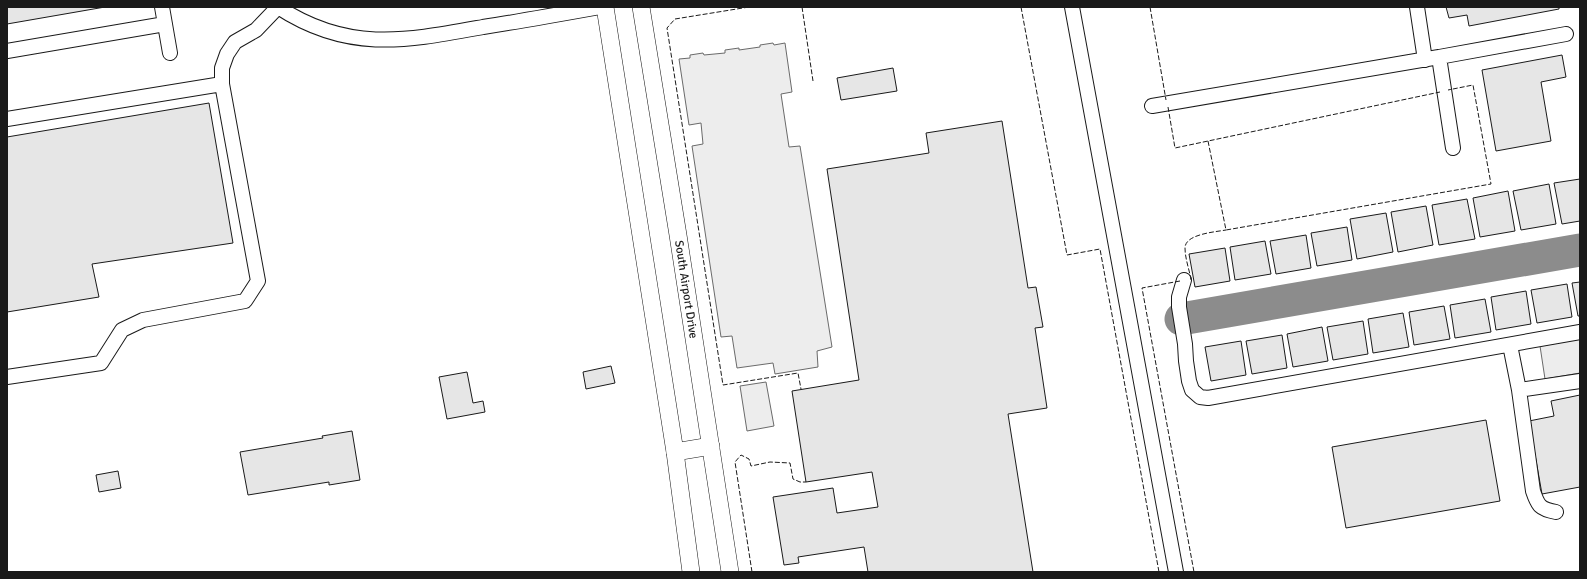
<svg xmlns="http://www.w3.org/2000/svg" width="1587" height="579" font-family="Signika,sans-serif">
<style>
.parking{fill:#ededed;stroke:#6a6a6a}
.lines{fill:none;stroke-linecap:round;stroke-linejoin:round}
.taxiway{stroke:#8c8c8c;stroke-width:33}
.building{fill:#e6e6e6;stroke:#1a1a1a}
.minor-casing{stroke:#1a1a1a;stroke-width:16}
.major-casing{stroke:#1a1a1a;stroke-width:18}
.minor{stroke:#fff;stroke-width:14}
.major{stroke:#fff;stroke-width:17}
.fence{stroke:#1a1a1a;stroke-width:1;stroke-dasharray:5 2;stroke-linecap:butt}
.labels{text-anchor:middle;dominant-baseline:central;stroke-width:3;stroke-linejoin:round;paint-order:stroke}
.street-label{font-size:12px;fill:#1a1a1a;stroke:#fff}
</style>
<rect width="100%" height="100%" fill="#fff"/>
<path class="parking" d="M 773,43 L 774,45 L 785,43 L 792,92 L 781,94 L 789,147 L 800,146 L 832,347 L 817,351 L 818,367 L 775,374 L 773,363 L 737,368 L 732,336 L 721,337 L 692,146 L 703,144 L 701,123 L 689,125 L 679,59 L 690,58 L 690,55 L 703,53 L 704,55 L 725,53 L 725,50 L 739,48 L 739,50 L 760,47 L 760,45 Z
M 1580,339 L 1580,373 L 1545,379 L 1540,346 Z
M 766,382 L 774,426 L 747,431 L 740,386 Z"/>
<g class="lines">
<path class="taxiway" d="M 1181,319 L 1580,250"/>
</g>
<path class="building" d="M 7,7 L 105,7 L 7,24 Z
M 1446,7 L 1559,7 L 1559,9 L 1469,26 L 1467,15 L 1449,18 Z
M 1562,55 L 1566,77 L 1541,82 L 1551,141 L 1496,151 L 1482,70 Z
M 893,68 L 897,91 L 841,100 L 837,78 Z
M 209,103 L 233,243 L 92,264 L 99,297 L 7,312 L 7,137 Z
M 1002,121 L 1028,288 L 1036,287 L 1043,327 L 1035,328 L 1047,408 L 1008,414 L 1033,572 L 868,572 L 864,547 L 798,557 L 799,563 L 784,565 L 773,497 L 833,488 L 837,513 L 878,507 L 872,472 L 806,482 L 792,391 L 859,380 L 827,169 L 929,153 L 926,133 Z
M 1580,179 L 1580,221 L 1562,224 L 1554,183 Z
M 1549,184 L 1556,224 L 1521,230 L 1513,191 Z
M 1508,191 L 1515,231 L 1480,237 L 1473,198 Z
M 1467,199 L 1475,239 L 1439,245 L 1432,205 Z
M 1426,206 L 1433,245 L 1398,252 L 1391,212 Z
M 1386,213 L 1393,252 L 1357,259 L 1350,219 Z
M 1347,227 L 1352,260 L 1317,266 L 1311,233 Z
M 1306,235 L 1311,268 L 1276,274 L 1270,241 Z
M 1265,241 L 1271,274 L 1235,280 L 1230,247 Z
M 1225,248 L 1230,281 L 1195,287 L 1189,254 Z
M 1580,282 L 1580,316 L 1578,316 L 1572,283 Z
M 1567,284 L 1572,317 L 1537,323 L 1531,290 Z
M 1526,291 L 1531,324 L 1496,330 L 1491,297 Z
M 1485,299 L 1491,332 L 1455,338 L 1450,305 Z
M 1444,306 L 1450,339 L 1414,345 L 1409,312 Z
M 1403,313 L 1409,347 L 1373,353 L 1368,319 Z
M 1363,321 L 1368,354 L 1333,360 L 1327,327 Z
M 1322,327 L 1328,361 L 1293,367 L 1287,334 Z
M 1282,335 L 1287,368 L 1252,374 L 1246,341 Z
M 1241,341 L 1246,375 L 1211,381 L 1205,347 Z
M 611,366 L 615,383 L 586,389 L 583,372 Z
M 467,372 L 473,403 L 483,401 L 485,412 L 447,419 L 439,377 Z
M 1580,395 L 1580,487 L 1542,494 L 1529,421 L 1554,416 L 1551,401 Z
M 1486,420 L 1500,501 L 1346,528 L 1332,447 Z
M 352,431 L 360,480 L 329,485 L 329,482 L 248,495 L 240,452 L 323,438 L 322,436 Z
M 118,471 L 121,488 L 99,492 L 96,475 Z"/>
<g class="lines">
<g class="minor-casing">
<path id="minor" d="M 162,7 L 170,53
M 278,7 C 348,53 406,41 483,27 C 522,21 561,14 600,7
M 1072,7 L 1176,572
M 1417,7 L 1425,60
M 7,51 L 165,24
M 222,84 L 222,68 L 227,54 L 235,42 L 256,30 L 278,7
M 1152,106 L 1439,57
M 7,119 L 222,84 L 258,281 L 245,301 L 143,320 L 122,330 L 101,363 L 7,377
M 1453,148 L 1439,57 L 1566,34
M 1184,280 L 1179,297 L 1179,307 L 1185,344 L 1186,361 L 1189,381 L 1192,390 L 1200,397 L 1208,398 L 1580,332
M 1510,345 L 1519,390 L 1580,381
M 1519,390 L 1533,491 C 1538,506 1540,509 1556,512"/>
</g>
<g class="major-casing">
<g id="major">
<path d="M 605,7 L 675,452 L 691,572"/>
<path id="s1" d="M 641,7 L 678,235 L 730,572"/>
<path d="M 675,452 L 711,446"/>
</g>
</g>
<use href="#minor" class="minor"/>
<use href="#major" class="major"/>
<path class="fence" d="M 749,7 L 675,19 L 667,28 L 723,385 L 798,373 L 801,389
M 802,7 L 813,81
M 1021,7 L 1067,255 L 1100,249 L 1159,572
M 1150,7 L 1166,100
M 1168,107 L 1175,148 L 1440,92
M 1208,141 L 1226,230 L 1491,184 L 1473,85 L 1448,90
M 1190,279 L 1191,279 C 1189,269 1185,258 1185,248 C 1185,234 1215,232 1226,230
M 1180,281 L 1142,288 L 1194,572
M 752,572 L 735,462 L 741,455 L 749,459 L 751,466 L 770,462 L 790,463 L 793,479 L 800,482 L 806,482"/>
</g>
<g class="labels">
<g class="street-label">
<text stroke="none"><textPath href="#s1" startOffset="286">South Airport Drive</textPath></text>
</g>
</g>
<rect width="1587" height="579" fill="none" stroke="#1a1a1a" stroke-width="16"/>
</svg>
